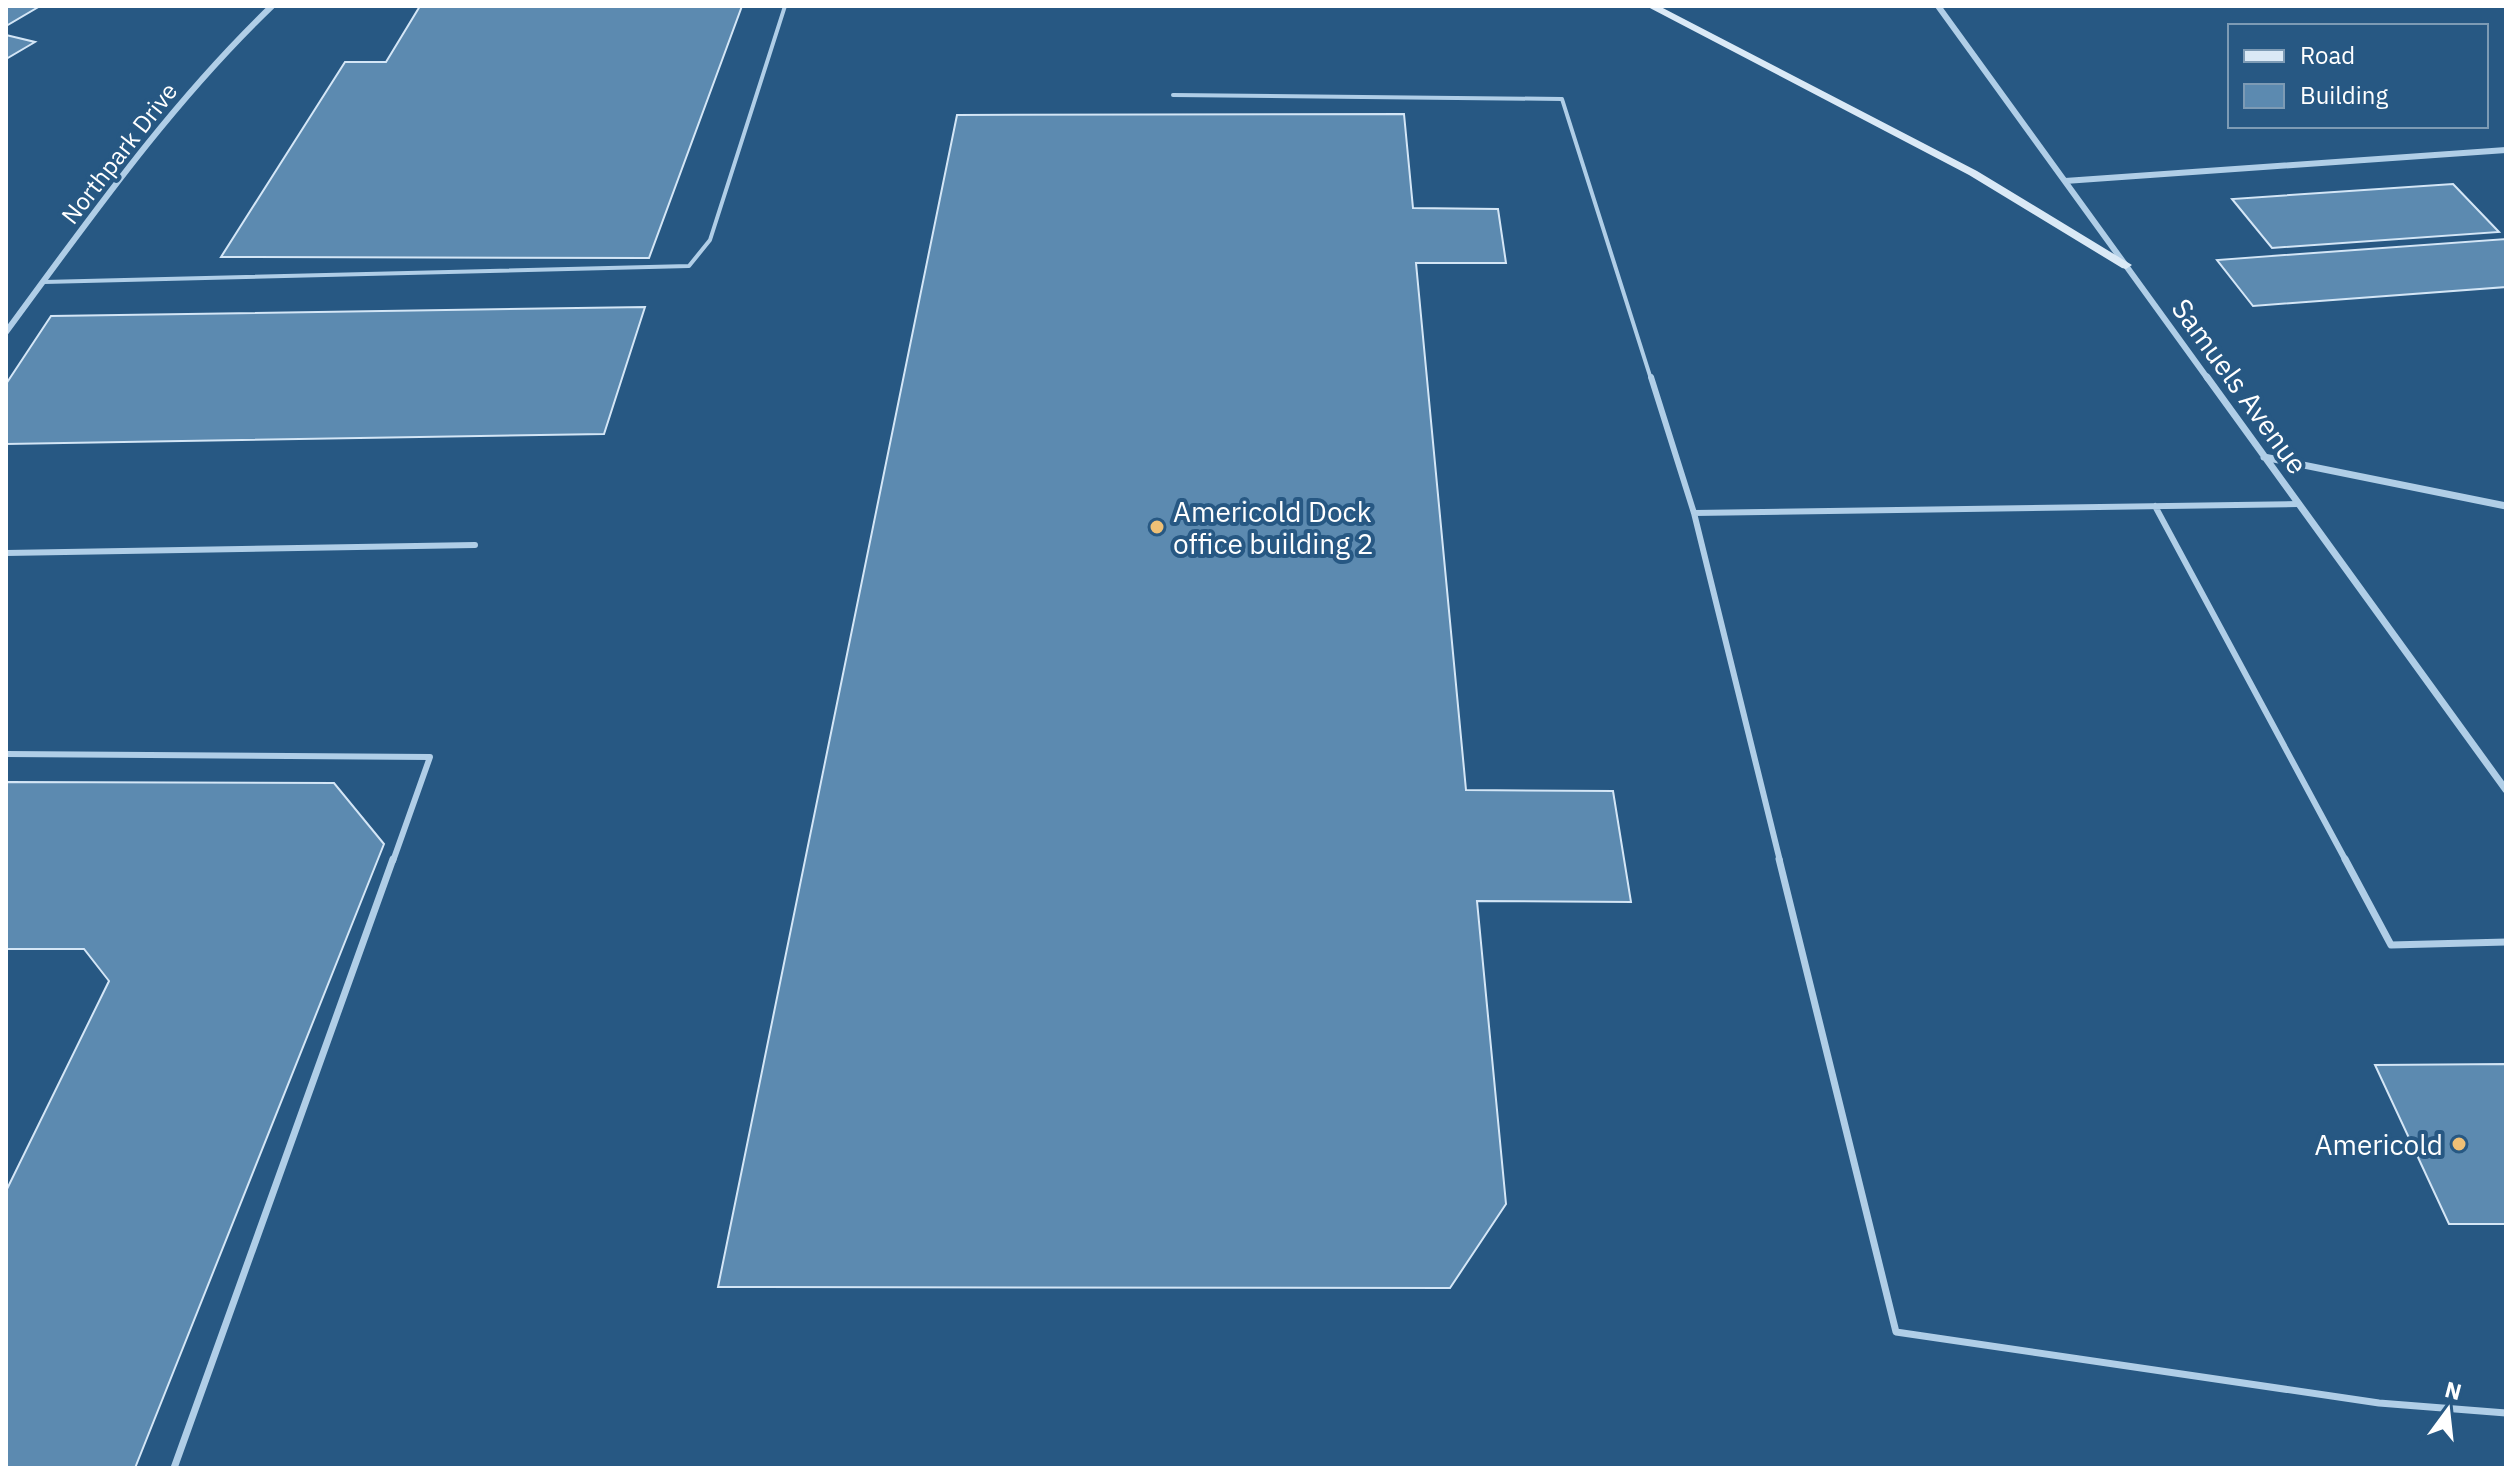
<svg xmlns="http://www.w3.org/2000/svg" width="2512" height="1474" font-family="'IBM Plex Sans',sans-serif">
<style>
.building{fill:#5c8ab0;stroke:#d4e6f6;stroke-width:2}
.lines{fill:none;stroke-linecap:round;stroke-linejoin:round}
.lane-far2{stroke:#b0cee7;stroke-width:4}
.lane-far1{stroke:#b0cee7;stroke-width:6}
.lane{stroke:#b0cee7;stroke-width:7}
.street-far1{stroke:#b0cee7;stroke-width:6}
.street{stroke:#b0cee7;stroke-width:7}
.secondary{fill:#dae9f6;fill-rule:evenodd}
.poi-dot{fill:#efc076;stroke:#275883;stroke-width:3}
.labels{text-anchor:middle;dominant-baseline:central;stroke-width:8;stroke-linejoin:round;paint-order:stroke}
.far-street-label{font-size:24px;fill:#fff;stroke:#275883}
.street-label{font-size:28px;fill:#fff;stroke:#275883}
.poi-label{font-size:28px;fill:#fff;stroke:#275883;text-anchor:start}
</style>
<rect width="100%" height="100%" fill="#275883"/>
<path class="building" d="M 6,6 L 40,6 L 6,26 Z
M 420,6 L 742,6 L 649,258 L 221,257 L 345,62 L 386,62 Z
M 6,35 L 35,42 L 6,59 Z
M 1404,114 L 1413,208 L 1498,209 L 1506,263 L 1416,263 L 1466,790 L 1613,791 L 1631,902 L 1477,901 L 1506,1204 L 1450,1288 L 718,1287 L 957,115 Z
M 2453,184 L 2499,232 L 2272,248 L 2232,199 Z
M 2506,239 L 2506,287 L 2253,306 L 2217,260 Z
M 645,307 L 604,434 L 6,444 L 6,384 L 51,316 Z
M 6,782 L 334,783 L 384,844 L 135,1468 L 6,1468 L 6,1191 L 109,981 L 84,949 L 6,949 Z
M 2506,1064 L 2506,1224 L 2449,1224 L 2375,1065 Z"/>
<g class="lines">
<path class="lane-far2" d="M 1173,95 L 1562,99 L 1651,379
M 44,282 L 689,266 L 710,240 L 785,6"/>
<path class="lane-far1" d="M 1651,377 L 1694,513
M 2155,506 L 2346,861
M 6,553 L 475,545
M 6,754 L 430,757 L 393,861
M 1780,861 L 1694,513 L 2298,504"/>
<path class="lane" d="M 1779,859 L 1896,1332 L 2379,1403 L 2506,1413
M 2345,859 L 2391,945 L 2506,942
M 174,1468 L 393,859"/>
<path class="street-far1" d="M 1938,6 L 2208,379
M 2065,181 L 2506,150
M 6,332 C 90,218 170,104 272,6"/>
<path class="street" d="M 2207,377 L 2506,790
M 2264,457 L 2506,506"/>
<path class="secondary" d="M 1646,6 L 1659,6 L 1977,171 L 2132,265 L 2126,269 L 2122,268 L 1969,175 Z"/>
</g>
<g class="poi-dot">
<circle cx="1157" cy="527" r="8"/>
<circle cx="2459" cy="1144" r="8"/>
</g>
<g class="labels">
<g class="far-street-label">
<text transform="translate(119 153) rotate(-52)">Northpark Drive</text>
</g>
<g class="street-label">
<text transform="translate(2240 386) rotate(54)">Samuels Avenue</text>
</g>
<g class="poi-label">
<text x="1173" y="511">Americold Dock<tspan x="1173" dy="32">office building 2</tspan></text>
<text x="2443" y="1144" text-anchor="end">Americold</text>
</g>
</g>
<rect width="2512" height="1474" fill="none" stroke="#ffffff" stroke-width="16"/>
<rect x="2228" y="24" width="260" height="104" fill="#275883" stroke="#7d9bb5" stroke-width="2"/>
<rect x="2244" y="50" width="40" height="12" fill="#dae9f6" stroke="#7d9bb5" stroke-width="2"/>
<text x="2300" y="64" font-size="24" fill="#ffffff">Road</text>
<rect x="2244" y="84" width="40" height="24" fill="#5c8ab0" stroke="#7d9bb5" stroke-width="2"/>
<text x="2300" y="104" font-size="24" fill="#ffffff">Building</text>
<g transform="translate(2448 1410) rotate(15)" stroke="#275883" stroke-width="6" paint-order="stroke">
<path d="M0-6L14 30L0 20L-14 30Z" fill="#ffffff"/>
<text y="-12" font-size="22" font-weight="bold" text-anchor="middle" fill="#ffffff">N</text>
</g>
</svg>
